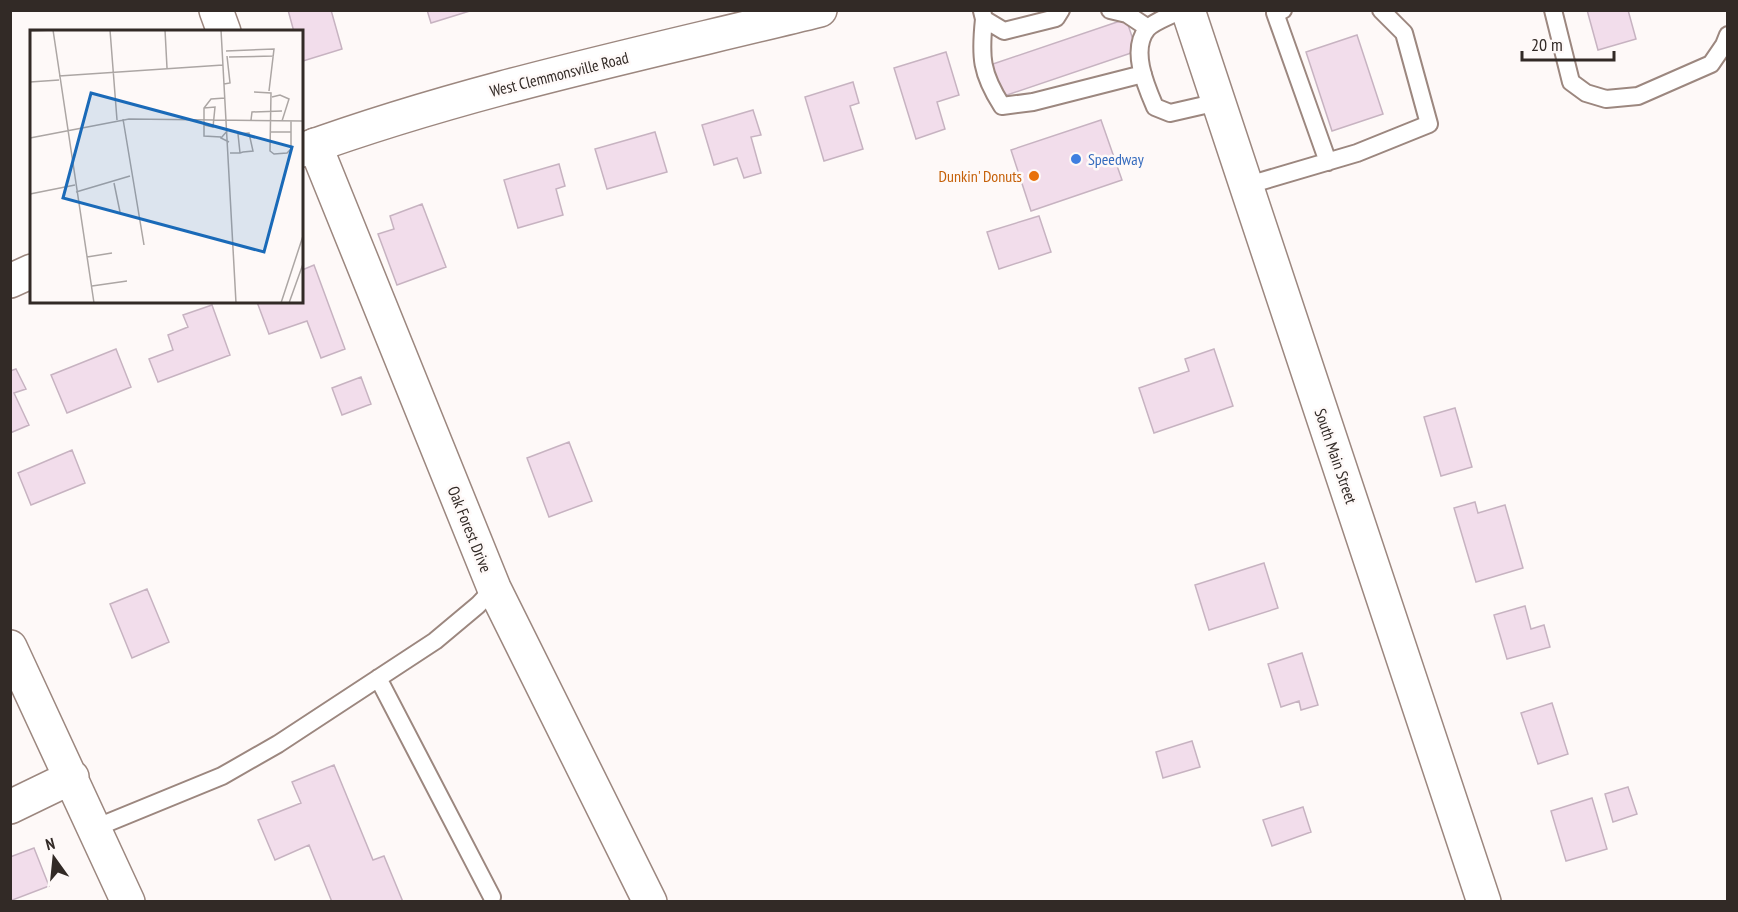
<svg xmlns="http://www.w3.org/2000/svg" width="1738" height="912" font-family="'PT Sans Narrow',sans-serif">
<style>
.building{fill:#f2ddeb;stroke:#c7b3c1;stroke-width:1.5}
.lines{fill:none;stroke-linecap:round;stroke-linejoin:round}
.service-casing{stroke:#9c877f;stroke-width:20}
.minor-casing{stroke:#9c877f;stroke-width:36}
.secondary-casing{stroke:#9c877f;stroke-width:36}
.primary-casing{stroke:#9c877f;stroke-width:36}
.service{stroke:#fff;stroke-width:16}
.minor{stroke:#fff;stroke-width:33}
.secondary{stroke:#fff;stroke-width:33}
.primary{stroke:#fff;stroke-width:33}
.shop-dot{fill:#3f7fe0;stroke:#fef9f8;stroke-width:2}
.food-dot{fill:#e8710a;stroke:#fef9f8;stroke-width:2}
.labels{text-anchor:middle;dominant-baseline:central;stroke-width:5;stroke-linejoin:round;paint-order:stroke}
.street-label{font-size:16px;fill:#322a26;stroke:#fef9f8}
.shop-label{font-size:16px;fill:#366cbe;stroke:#fef9f8;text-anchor:start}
.food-label{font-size:16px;fill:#c56008;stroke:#fef9f8;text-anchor:end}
.inset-road{fill:none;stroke:#aca6a4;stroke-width:1.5}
.view{fill:#1a6ab8;fill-opacity:0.15;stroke:#1a6ab8;stroke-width:3}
.inset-edge{fill:none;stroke:#322a26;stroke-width:3}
</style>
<rect width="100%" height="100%" fill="#fef9f8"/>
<path class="building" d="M 288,10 L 331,10 L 342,49 L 303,61 L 302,32 L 294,32 Z
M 427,10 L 473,10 L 431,23 Z
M 1587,10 L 1628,10 L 1636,39 L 1598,50 Z
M 1126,19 L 1137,51 L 1001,97 L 990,65 Z
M 1357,35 L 1383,114 L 1332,131 L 1306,52 Z
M 946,52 L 959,95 L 937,102 L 945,129 L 916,139 L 894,68 Z
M 853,82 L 859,103 L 850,106 L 863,149 L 824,161 L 805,97 Z
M 753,110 L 761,135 L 751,137 L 761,173 L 744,178 L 737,158 L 714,165 L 702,125 Z
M 1101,120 L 1122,180 L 1031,211 L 1011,150 Z
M 655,132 L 667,172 L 607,189 L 595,149 Z
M 559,164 L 565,186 L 556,189 L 563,215 L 518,228 L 504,180 Z
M 422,204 L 446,267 L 397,285 L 378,234 L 394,229 L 390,216 Z
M 1039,216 L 1051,252 L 999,269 L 987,232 Z
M 314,265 L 345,349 L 321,358 L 307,321 L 269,334 L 257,302 L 302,302 L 302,270 Z
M 212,305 L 230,355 L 158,382 L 149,359 L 173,350 L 168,335 L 188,327 L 183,315 Z
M 116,349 L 131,387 L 67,413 L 51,375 Z
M 1214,349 L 1233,406 L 1154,433 L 1139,388 L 1189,371 L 1185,359 Z
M 16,369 L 26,389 L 14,393 L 29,425 L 10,433 L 10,371 Z
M 361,377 L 371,404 L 342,415 L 332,388 Z
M 1455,408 L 1472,467 L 1441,476 L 1424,417 Z
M 569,442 L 592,501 L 549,517 L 527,458 Z
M 72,450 L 85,483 L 31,505 L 18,473 Z
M 1475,502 L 1478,513 L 1505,505 L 1523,568 L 1476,582 L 1454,508 Z
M 1264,563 L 1278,608 L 1209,630 L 1195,585 Z
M 147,589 L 169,642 L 132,658 L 110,604 Z
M 1525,606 L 1531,629 L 1544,625 L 1550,647 L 1507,659 L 1494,615 Z
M 1302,653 L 1318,705 L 1301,710 L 1299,701 L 1281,707 L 1268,664 Z
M 1552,703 L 1568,754 L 1538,764 L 1521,713 Z
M 1192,741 L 1200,767 L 1163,778 L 1156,752 Z
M 334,765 L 373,860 L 384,856 L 403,902 L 332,902 L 309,845 L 275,860 L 258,820 L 301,803 L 292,782 Z
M 1628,787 L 1637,814 L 1613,822 L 1605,794 Z
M 1592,798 L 1607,849 L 1566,861 L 1551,811 Z
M 1303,807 L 1311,832 L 1272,846 L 1263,820 Z
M 34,848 L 49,886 L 10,901 L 10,857 Z"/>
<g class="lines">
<g class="service-casing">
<path id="service" d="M 1110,10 L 1127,14 L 1148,28
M 1181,10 C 1171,16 1154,21 1147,29 C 1130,50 1146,86 1155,107 L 1170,113 L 1218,102
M 1283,10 L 1275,13 L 1328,162
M 1553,10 L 1571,82 L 1586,93 L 1606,99 L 1638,96 L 1711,64 L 1724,45 L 1728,35
M 982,11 L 984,19 L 1004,31 L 1056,18 L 1061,10
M 984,19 C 980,57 981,73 1002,106 L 1033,102 L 1143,74
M 1245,186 L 1357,153 L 1429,124 L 1404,33 L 1381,10
M 378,678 L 492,897
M 95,828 L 222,776 L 278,744 L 435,641 L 478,605 L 494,588"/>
</g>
<g class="minor-casing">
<path id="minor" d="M 216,10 L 224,32
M 315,145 L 494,588 L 650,902
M 10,647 L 128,902
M 10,807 L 72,777"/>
</g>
<g class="secondary-casing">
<path id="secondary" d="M 302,150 C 470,89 646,53 820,10
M 10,281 L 32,271"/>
</g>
<g class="primary-casing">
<path id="primary" d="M 1188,10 L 1484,902"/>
</g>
<use href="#service" class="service"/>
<use href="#minor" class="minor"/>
<use href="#secondary" class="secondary"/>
<use href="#primary" class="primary"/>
</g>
<circle class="shop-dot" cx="1076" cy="159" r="6"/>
<circle class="food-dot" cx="1034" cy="176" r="6"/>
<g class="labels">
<g class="street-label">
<text transform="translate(559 74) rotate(-14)">West Clemmonsville Road</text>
<text transform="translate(1336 456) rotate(71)">South Main Street</text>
<text transform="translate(470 529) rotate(68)">Oak Forest Drive</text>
</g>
<g class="shop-label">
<text x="1088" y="159">Speedway</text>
</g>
<g class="food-label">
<text x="1022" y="176">Dunkin' Donuts</text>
</g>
</g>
<g transform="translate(30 30)">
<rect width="273" height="273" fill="#fef9f8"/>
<path class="inset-road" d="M 80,0 L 87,90M 135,0 L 137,38M 191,0 L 206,273M 0,1 L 23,0 L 64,273M 196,21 L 244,19 L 239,61M 199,27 L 244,26M 29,46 L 193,35M 0,52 L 29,50M 194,54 L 200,53 L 197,26M 224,62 L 241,63 L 240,121 L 244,124 L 257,123 L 261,119 L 261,91M 242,67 L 250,65 L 259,69 L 252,91M 174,78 L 185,77 L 183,97 L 174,95 L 174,78 L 181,69 L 195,68M 93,89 L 114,215M 221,90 L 222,82 L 252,81M 174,95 L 174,106 L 191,107M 198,100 L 191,108 L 199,112M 241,102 L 261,102M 0,108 L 99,89 L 273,91M 200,123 L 210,123 L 213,122 L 223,121 L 219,103 L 208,104 L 210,123M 84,153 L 90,182M 46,162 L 100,146M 0,164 L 45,155M 57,227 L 82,223M 62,256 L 97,251M 251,273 L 273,206M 259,273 L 273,234"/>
<path class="view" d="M 61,63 L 262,117 L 234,222 L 33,168 Z"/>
<rect width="273" height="273" class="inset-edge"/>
</g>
<rect width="1738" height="912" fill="none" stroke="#322a26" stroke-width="24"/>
<g transform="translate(54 858) rotate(345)" stroke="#fef9f8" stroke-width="4.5" paint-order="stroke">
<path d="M0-4.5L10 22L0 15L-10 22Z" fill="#322a26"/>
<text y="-9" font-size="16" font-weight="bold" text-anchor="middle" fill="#322a26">N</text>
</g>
<path d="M1522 51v9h92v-9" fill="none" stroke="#322a26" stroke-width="3"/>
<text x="1531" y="51" font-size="18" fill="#322a26" stroke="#fef9f8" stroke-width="4.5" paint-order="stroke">20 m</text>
</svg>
